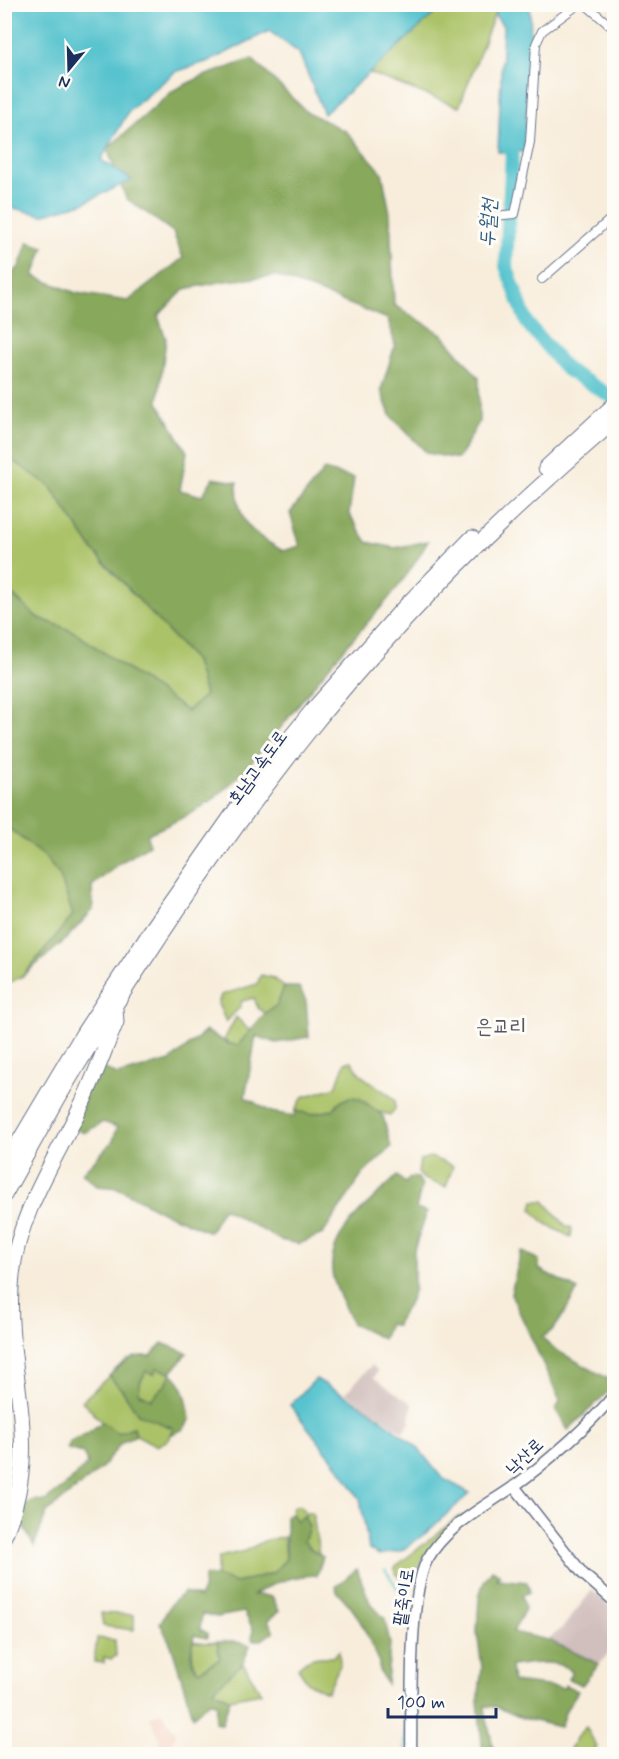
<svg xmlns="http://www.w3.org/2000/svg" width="619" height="1759" font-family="Mynerve,'Poor Story',sans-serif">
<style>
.built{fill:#f5d2c2}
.industrial{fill:#d1bfbd}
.green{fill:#abc267;stroke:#637862;stroke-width:1.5}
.forest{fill:#88a85c;stroke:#526c5d;stroke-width:1.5;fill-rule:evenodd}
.water{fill:#56c3ce;stroke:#387996;stroke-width:1.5}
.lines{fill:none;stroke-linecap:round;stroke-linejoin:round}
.stream{stroke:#56c3ce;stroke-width:2}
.river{stroke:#56c3ce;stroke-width:14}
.minor-casing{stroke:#68728a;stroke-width:10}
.tertiary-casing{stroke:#68728a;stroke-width:13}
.motorway-casing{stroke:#68728a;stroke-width:17}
.minor{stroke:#fff;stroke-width:8}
.tertiary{stroke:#fff;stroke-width:10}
.motorway{stroke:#fff;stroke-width:15}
.labels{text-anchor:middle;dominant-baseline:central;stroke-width:6;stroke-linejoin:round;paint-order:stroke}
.street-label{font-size:18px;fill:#1b2f5e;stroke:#fdfcf7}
.water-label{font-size:20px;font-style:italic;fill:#2d5b80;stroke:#fdfcf7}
.quarter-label{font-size:21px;fill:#585660;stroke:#fdfcf7}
</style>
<rect width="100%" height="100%" fill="#fdfcf7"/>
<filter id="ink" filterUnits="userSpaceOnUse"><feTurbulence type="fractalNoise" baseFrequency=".0167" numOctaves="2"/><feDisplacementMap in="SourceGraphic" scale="12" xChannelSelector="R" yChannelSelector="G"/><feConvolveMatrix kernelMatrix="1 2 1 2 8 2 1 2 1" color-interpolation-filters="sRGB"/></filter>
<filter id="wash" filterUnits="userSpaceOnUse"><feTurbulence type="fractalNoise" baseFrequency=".008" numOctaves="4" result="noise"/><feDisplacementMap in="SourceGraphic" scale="24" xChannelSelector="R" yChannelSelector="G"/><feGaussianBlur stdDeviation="1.35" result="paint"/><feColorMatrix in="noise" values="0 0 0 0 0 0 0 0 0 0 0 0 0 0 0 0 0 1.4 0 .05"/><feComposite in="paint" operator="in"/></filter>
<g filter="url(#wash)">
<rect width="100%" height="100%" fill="#f8eddb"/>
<path class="built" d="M 162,1712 L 176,1733 L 167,1754 L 154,1754 L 160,1739 L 150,1716 Z"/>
<path class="industrial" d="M 372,1365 L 378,1371 L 374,1378 L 412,1404 L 410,1423 L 403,1432 L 345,1393 Z
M 592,1590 L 614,1610 L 614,1647 L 599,1664 L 548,1640 L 564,1626 Z"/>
<path class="green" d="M 444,5 L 498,5 L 459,107 L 369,73 Z
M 5,455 L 50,486 L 93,550 L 195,661 L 205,695 L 187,711 L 74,632 L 37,617 L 5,588 Z
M 4,825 L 44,856 L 60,876 L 73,915 L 23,976 L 5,985 Z
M 261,975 L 273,978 L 284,987 L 277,1005 L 265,1013 L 258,1008 L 254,998 L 242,1001 L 240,1007 L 226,1022 L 218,1004 L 221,995 L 257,984 Z
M 236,1017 L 251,1032 L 238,1045 L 229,1044 L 224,1040 Z
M 352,1061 C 360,1081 381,1086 395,1100 L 395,1109 L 390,1115 L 379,1112 L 359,1098 L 338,1103 L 333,1110 L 311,1114 L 295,1111 L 303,1097 L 336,1087 L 345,1062 Z
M 430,1157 L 453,1166 L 446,1187 L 424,1179 L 418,1173 L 420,1160 Z
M 534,1201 L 544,1201 L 566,1226 L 572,1228 L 571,1237 C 557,1230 540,1223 532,1209 Z
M 157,1368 L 171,1373 L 166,1384 L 151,1400 L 139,1393 L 140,1383 L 146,1371 Z
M 109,1376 L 122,1390 L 138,1414 L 173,1428 L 168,1440 L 157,1446 L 136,1435 L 133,1427 L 118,1433 L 106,1427 L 82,1401 Z
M 299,1505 L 305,1511 L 305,1515 L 309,1512 L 313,1514 L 319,1555 L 308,1547 L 304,1541 L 309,1527 L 304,1516 L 297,1522 L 291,1513 L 293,1507 Z
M 464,1516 C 437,1538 424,1551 411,1584 L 405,1583 L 395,1572 L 395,1567 L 458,1517 Z
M 284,1537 L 286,1559 L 273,1573 L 236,1583 L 216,1576 L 219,1557 L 245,1551 L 266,1540 Z
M 101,1613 L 134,1615 L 134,1630 L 103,1626 Z
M 97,1638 L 115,1640 L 116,1656 L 111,1659 L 104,1657 L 104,1663 L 94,1662 Z
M 192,1641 L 207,1643 L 217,1642 L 220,1659 L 199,1671 L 193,1665 Z
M 339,1651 L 340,1665 L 327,1692 L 308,1683 L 298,1668 C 308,1657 318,1656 333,1657 Z
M 243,1663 L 261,1693 L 230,1699 L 213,1690 Z
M 586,1727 L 597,1747 L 592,1754 L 567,1754 L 578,1735 Z"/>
<path class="forest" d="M 252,59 L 307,112 L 347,132 L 382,172 L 390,213 L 394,305 L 442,334 L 479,378 L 479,422 L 458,459 L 427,453 L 390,415 L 381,390 L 395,345 L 388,319 L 277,276 L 225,281 L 185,289 L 158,316 L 166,339 L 158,402 L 187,452 L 180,490 L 202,496 L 213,478 L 237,482 C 237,523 249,531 283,551 L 300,546 L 290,513 L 324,470 L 354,478 L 349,514 L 367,542 L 395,548 L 428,541 C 402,589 372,616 338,656 C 296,704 262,760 212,800 C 193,815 168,824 147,835 L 149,845 L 120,863 L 92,886 L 93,910 L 64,941 L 23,976 L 73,915 L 60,876 L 44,856 L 5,825 L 4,588 L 37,617 L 74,632 L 187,711 L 205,695 L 195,661 L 93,550 L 50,486 L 5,455 L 5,280 L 19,267 L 28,242 L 44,247 L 34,276 L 76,293 L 128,301 L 183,258 L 173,232 L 126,198 L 107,149 L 174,90 L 201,77 Z
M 284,987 L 299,987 L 306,1001 L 309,1037 L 276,1043 L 256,1036 L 245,1097 L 271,1112 L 295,1116 L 295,1111 L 311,1114 L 333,1110 L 338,1103 L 349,1097 L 359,1098 L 383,1116 L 391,1147 L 362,1175 L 323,1234 L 299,1244 L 280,1240 L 223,1208 L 210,1232 L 162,1212 L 118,1188 L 97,1186 L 82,1173 L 113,1141 L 117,1127 L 103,1122 L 84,1133 L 68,1126 L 100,1066 L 117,1075 L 170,1061 L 206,1031 L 229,1044 L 238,1045 L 265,1013 L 277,1005 Z
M 397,1176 L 405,1183 L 411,1177 L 418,1178 L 422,1185 L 416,1209 L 427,1212 L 414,1250 L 414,1289 L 407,1307 L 399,1318 L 397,1326 L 389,1324 L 383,1339 L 352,1324 C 346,1309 337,1293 333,1277 C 323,1236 371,1202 397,1176 Z
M 521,1251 L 539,1260 L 539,1269 L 578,1290 C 566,1306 560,1329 542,1337 L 554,1349 L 614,1382 L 614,1386 L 568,1430 L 556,1410 L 560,1401 L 511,1294 Z
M 162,1343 L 187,1353 L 171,1373 C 186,1385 187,1401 190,1419 L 184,1429 L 170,1435 L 173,1428 L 138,1414 L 122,1390 L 109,1376 C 123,1362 131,1354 151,1356 ZM 157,1368 L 171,1373 L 166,1384 L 151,1399 L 139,1393 L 140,1383 L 146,1371 L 154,1374 Z
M 102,1422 L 118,1433 L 133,1427 L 136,1435 L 121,1443 L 101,1469 L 47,1512 L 34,1546 L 19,1519 L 18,1510 L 34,1500 L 45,1501 L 65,1486 L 88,1464 L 83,1453 L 67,1449 L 70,1441 L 86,1434 Z
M 291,1513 L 297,1521 L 304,1516 L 309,1527 L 304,1541 L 308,1547 L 323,1557 L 317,1575 C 292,1576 274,1582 254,1595 L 272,1596 L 279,1611 L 268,1621 L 274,1631 L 262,1640 L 252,1640 L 253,1629 L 244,1612 L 217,1617 L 202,1614 L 200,1629 L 207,1633 L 207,1638 L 194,1635 L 191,1653 L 193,1665 L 199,1671 L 220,1659 L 217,1642 L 232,1641 L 250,1645 L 243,1663 L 213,1690 L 230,1699 L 222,1724 L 215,1722 L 217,1703 L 209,1702 L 193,1716 L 171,1645 L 160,1623 L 172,1603 L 184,1592 L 199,1597 L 203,1590 L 204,1576 L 216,1576 L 236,1583 L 273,1573 L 286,1559 L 286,1516 Z
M 357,1569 L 370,1603 L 385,1619 L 390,1644 L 387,1684 L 379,1671 L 379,1663 C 368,1636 359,1612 337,1592 L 336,1586 Z
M 492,1570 L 500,1575 L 497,1579 L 527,1582 L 530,1592 L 522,1595 L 525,1609 L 513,1632 L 548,1640 L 599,1664 L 582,1685 L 568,1679 L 572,1672 C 559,1658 528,1664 511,1666 L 513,1682 L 564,1688 L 565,1685 L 578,1691 L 566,1710 L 560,1727 L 522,1718 L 496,1707 L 485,1706 C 485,1722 494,1739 493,1754 L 483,1754 L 478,1701 L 482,1668 L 477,1632 L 479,1597 L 484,1581 Z"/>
<path class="water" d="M 5,4 L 444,4 L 444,5 L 324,114 L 299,53 L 269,31 L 212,60 L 175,72 L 129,111 L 101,160 L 132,180 L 83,203 L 42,215 L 5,206 Z
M 498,5 L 530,5 L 531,44 L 524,152 L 498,152 L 503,26 L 495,15 Z
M 316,1379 L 370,1410 L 417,1447 L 442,1478 L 470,1493 L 426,1533 L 401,1551 L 379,1555 L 369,1549 L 360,1499 L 341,1470 L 290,1405 Z"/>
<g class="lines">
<path class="stream" d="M 385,1569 L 407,1603 L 409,1619
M 405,1754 L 406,1712"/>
<path class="river" d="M 513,135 L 506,266 L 527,323 L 566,369 L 614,398"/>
</g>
</g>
<g filter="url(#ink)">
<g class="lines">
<g class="minor-casing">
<path id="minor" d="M 585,4 L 614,29
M 483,217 L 515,214 L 530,142 L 536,44 L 542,31 L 579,4
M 542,279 L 614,216"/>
</g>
<g class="tertiary-casing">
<path id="tertiary" d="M 514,1486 L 583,1574 L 614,1601
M 411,1754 C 412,1709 408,1597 427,1560 C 446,1526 483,1508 513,1487 C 545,1464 590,1425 614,1395"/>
</g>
<g class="motorway-casing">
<path id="motorway" d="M 546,468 L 614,405
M 4,1167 L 83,1034 L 148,935 L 264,770 L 312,711 L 400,612 L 472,538
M 4,1195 C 28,1153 50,1110 75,1069 C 145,955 221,842 304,737 C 395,622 503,516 614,421
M 4,1536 C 46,1440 2,1368 12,1275 C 18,1215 55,1160 81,1106 C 94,1079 104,1050 116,1022 L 115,1009"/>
</g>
<use href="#minor" class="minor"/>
<use href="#tertiary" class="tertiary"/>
<use href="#motorway" class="motorway"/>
</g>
</g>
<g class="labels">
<g class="street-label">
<text transform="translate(258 768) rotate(-54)">호남고속도로</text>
<text transform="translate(525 1457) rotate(-44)">낙산로</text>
<text transform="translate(404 1597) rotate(-81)">팥죽이로</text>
</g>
<g class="water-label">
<text transform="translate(489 223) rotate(-87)">두월천</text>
</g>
<g class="quarter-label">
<text x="501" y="1027">은교리</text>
</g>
</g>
<rect width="619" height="1759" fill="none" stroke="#fdfcf7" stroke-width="24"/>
<g transform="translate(69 69) rotate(199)" stroke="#fdfcf7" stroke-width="4.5" paint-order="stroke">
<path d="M0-4.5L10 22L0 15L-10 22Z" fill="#1b2f5e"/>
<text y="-9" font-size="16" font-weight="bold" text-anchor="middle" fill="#1b2f5e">N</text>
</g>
<path d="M388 1708v9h108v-9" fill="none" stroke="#1b2f5e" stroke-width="3"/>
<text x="397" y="1708" font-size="18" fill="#1b2f5e" stroke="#fdfcf7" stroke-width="4.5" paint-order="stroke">100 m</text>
</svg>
